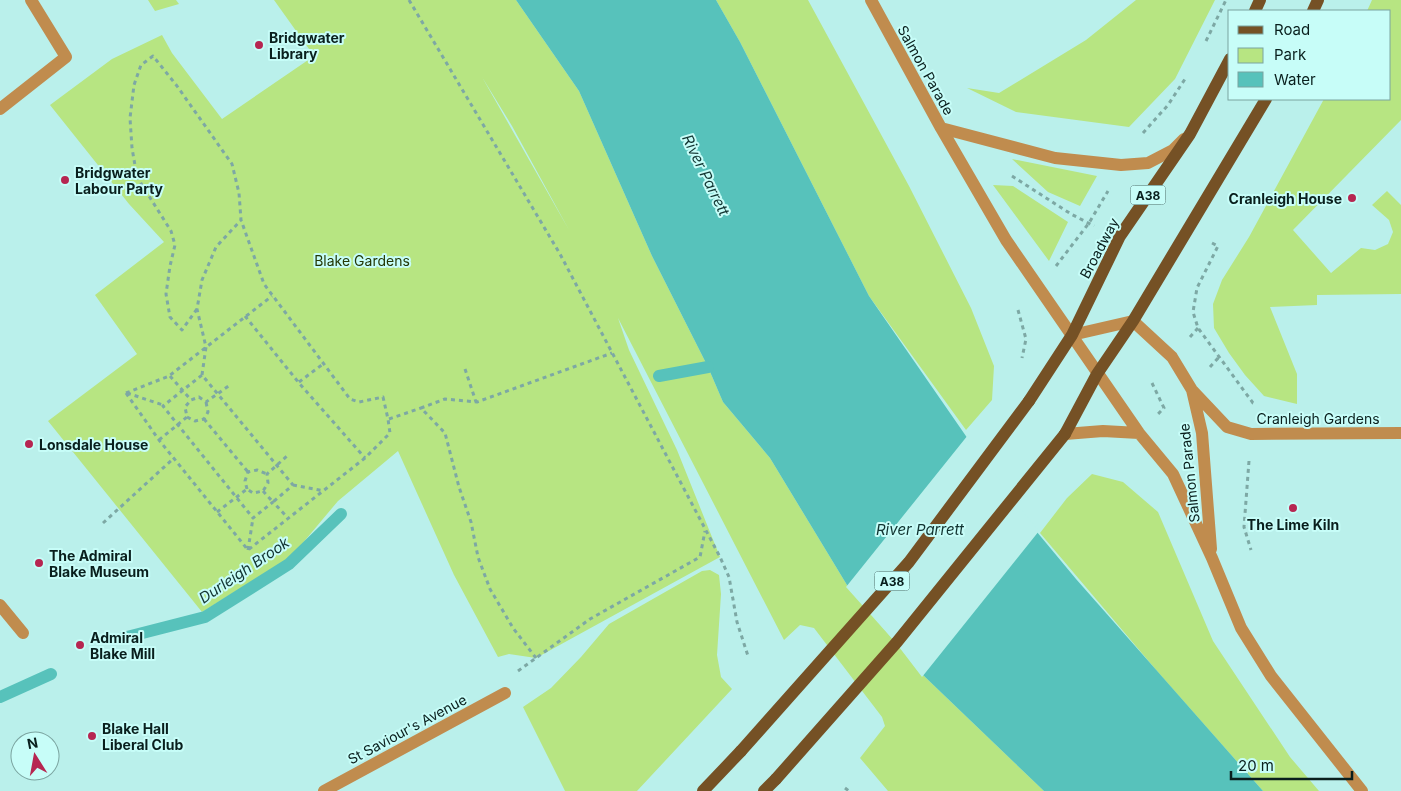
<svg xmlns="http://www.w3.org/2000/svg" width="1401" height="791" font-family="Inter,sans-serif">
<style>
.green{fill:#b7e582;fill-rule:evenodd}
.water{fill:#57c2bb}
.pier{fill:#baf0eb}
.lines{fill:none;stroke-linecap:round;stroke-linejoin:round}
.stream{stroke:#57c2bb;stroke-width:12}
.path{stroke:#7da8a4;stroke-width:3;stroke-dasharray:4 4;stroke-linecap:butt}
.minor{stroke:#c08c4e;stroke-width:12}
.major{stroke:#755125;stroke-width:12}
.major-bridge{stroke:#755125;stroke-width:12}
.poi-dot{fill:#b62651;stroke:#c7fdf8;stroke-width:2}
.labels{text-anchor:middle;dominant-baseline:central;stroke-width:4;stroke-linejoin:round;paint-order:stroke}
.shield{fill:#c7fdf8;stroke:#42625f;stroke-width:1}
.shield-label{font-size:12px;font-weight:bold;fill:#091f1d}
.poi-label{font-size:14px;font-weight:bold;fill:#091f1d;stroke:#c7fdf8;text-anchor:start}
.street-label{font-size:14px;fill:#091f1d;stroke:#c7fdf8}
.park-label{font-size:14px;fill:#243805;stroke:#c7fdf8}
.water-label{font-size:15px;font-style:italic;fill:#123431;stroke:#c7fdf8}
</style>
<rect width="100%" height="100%" fill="#baf0eb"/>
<path class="green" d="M 148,0 L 176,0 L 179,4 L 155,11 Z
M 274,0 L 516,0 L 579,91 L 652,256 L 708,367 L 723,402 L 770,458 L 847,585 L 923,675 L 1044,791 L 888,791 L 860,758 L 885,726 L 882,717 L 814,628 L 800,625 L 784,640 L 618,318 L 629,350 L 677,450 L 720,557 L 536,658 L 509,654 L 498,657 L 454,575 L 398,451 L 338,501 L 291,557 L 202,612 L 48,421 L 137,354 L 95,295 L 164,242 L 129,204 L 50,105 L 112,59 L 162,35 L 172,53 L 222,119 L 314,56 ZM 482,77 L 512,126 L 569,230 Z
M 716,0 L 808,0 L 909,186 L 971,308 L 994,366 L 992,400 L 966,430 L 869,296 L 740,42 Z
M 1136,0 L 1215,0 L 1175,79 L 1129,127 L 1016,112 L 967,88 L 999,93 L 1086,40 Z
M 1372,0 L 1401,0 L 1401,120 L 1293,230 L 1331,273 L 1361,248 L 1375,250 L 1388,244 L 1393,232 L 1389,220 L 1372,205 L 1387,191 L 1401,205 L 1401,294 L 1317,295 L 1317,305 L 1270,307 L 1297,374 L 1297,404 L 1264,396 L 1245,375 L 1229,353 L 1214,328 L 1213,304 L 1222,280 L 1249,237 L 1324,99 L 1390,99 L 1390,11 L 1367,11 Z
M 1012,159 L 1097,176 L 1080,206 L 1048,192 Z
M 993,185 L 1013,186 L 1068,222 L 1049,261 Z
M 1092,474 L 1123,482 L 1158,512 L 1213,641 L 1290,757 L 1319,791 L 1263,791 L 1157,671 L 1040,533 L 1067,498 Z
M 710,570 L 719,575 L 721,594 L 717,655 L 721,677 L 732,689 L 637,791 L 565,791 L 523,707 L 551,688 L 581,657 L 609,624 L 702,571 Z"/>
<path class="water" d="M 516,0 L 716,0 L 740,42 L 869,296 L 968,439 L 1012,502 L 1076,579 L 1263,791 L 1044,791 L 923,675 L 897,642 L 847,585 L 770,458 L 723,402 L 708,367 L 652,256 L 579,91 Z"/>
<path class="pier" d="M 968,435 L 1014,501 L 1039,531 L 922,677 L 896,643 L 846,587 Z"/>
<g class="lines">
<path class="stream" d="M 659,376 L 708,367
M 123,638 L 205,617 L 289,564 L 341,514
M 0,697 L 51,674"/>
<path class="path" d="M 409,0 L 560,254 L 720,557 L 729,577 L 737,622 L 748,656
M 1206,41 L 1226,0
M 1143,133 L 1168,105 L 1185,79
M 1012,176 L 1071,214 L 1094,226
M 1212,243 L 1218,246 L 1197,288 L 1193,312 L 1198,328 L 1253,403 L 1256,404
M 1056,266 L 1089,223 L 1108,191
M 1018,310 L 1026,339 L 1022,358
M 245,316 L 299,383 L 365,458
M 1190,337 L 1198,328
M 1210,367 L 1220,356
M 465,369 L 476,402
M 202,375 L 206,347 L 197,309 L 202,280 L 216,247 L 241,220
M 170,376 L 191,400
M 299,382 L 323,364
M 1152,383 L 1164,408 L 1158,414
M 126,393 L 159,440 L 248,550 L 365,458 L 390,433 L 388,419 L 383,397 L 359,402 L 350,399 L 264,284 L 241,220 L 239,193 L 232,164 L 177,86 L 153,56 L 141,65 L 134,85 L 130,118 L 132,148 L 137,177 L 171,231 L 175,245 L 170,266 L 166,294 L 170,317 L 182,330 L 197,309
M 126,393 L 169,376 L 272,296
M 127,393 L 163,405
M 187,417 L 195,421 L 204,419 L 208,412 L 206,402
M 204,419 L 248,472
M 389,419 L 421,408
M 159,440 L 187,417 L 185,407 L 191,400 L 199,397 L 206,402 L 230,385
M 1249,461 L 1244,527 L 1251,550
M 293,485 L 324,491
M 247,489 L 245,481 L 248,472 L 257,470 L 267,474
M 263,491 L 273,502 L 293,485 L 202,375 L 163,406 L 178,425 L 253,518 L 273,502 L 288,518
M 217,512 L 247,489 L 253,493 L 263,491 L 268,483 L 267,474 L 287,456
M 103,523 L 174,458
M 248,550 L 253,518
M 536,658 L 513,628 L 490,589 L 478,557 L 471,522 L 459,487 L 445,433 L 421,408 L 445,399 L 477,402 L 612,353
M 518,671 L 590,619 L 700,557 L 705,531
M 845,788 L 849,791"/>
<path class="minor" d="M 871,0 L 941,128 L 1006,240 L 1139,433 L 1173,474 L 1212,558 L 1241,628 L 1271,676 L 1362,791
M 0,109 L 66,57 L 31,0
M 941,128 L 1055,158 L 1121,165 L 1148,163 L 1173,150 L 1184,139
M 1072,335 L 1133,321 L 1172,357 L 1192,390 L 1202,433 L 1211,549
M 1193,391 L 1227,427 L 1251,434 L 1401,433
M 1065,434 L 1103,431 L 1139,433
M 0,605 L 23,633
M 324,791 L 505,693"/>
<path class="major" d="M 1255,11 L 1260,0
M 1313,11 L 1318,0
M 1029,401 L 1072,335 L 1120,236 L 1190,134 L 1230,59
M 1065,434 L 1097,374 L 1133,321 L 1266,99
M 703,791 L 741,751
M 764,791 L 776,779"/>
<path class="major-bridge" d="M 741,751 L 909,562 L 1029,401
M 776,779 L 897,642 L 1065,434"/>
</g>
<g class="poi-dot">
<circle cx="259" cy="45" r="5"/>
<circle cx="65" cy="180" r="5"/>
<circle cx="1352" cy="198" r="5"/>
<circle cx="29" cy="444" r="5"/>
<circle cx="1293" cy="508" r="5"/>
<circle cx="39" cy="563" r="5"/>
<circle cx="80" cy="645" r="5"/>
<circle cx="92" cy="736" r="5"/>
</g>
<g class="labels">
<g class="shield">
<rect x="1130.5" y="185.5" width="35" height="19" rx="4"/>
<rect x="874.5" y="571.5" width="35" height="19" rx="4"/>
</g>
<g class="shield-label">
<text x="1148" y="195">A38</text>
<text x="892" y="581">A38</text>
</g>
<g class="poi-label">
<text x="269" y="37">Bridgwater<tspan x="269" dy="16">Library</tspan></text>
<text x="75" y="172">Bridgwater<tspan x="75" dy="16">Labour Party</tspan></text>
<text x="1342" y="198" text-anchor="end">Cranleigh House</text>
<text x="39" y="444">Lonsdale House</text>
<text x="1293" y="524" text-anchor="middle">The Lime Kiln</text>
<text x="49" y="555">The Admiral<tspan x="49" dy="16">Blake Museum</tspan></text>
<text x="90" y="637">Admiral<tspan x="90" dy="16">Blake Mill</tspan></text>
<text x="102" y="728">Blake Hall<tspan x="102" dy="16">Liberal Club</tspan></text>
</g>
<g class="street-label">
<text transform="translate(926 70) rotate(61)">Salmon Parade</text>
<text transform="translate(1099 248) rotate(-62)">Broadway</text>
<text x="1318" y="418">Cranleigh Gardens</text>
<text transform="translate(1189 473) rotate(-96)">Salmon Parade</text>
<text transform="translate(407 729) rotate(-28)">St Saviour's Avenue</text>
</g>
<g class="park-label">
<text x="362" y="260">Blake Gardens</text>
</g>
<g class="water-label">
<text transform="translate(706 175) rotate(64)">River Parrett</text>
<text x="920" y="529">River Parrett</text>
<text transform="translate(244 570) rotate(-34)">Durleigh Brook</text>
</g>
</g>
<rect x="1228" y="10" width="162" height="90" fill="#c7fdf8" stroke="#7ba4a0"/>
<rect x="1238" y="26" width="25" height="8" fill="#755125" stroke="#7ba4a0"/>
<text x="1274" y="35" font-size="15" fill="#091f1d">Road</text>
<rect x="1238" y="48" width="25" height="15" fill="#b7e582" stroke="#7ba4a0"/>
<text x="1274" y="60" font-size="15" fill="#091f1d">Park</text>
<rect x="1238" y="72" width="25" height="15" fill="#57c2bb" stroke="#7ba4a0"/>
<text x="1274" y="85" font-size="15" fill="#091f1d">Water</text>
<g transform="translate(35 756) rotate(349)"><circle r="24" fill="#c7fdf8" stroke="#7ba4a0"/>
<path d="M0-4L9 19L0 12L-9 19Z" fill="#b62651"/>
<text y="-8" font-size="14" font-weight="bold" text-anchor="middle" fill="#091f1d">N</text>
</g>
<path d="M1231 771v8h121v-8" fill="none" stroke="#091f1d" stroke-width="2.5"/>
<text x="1238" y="771" font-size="15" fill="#091f1d" stroke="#c7fdf8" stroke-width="4" paint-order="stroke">20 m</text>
</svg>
